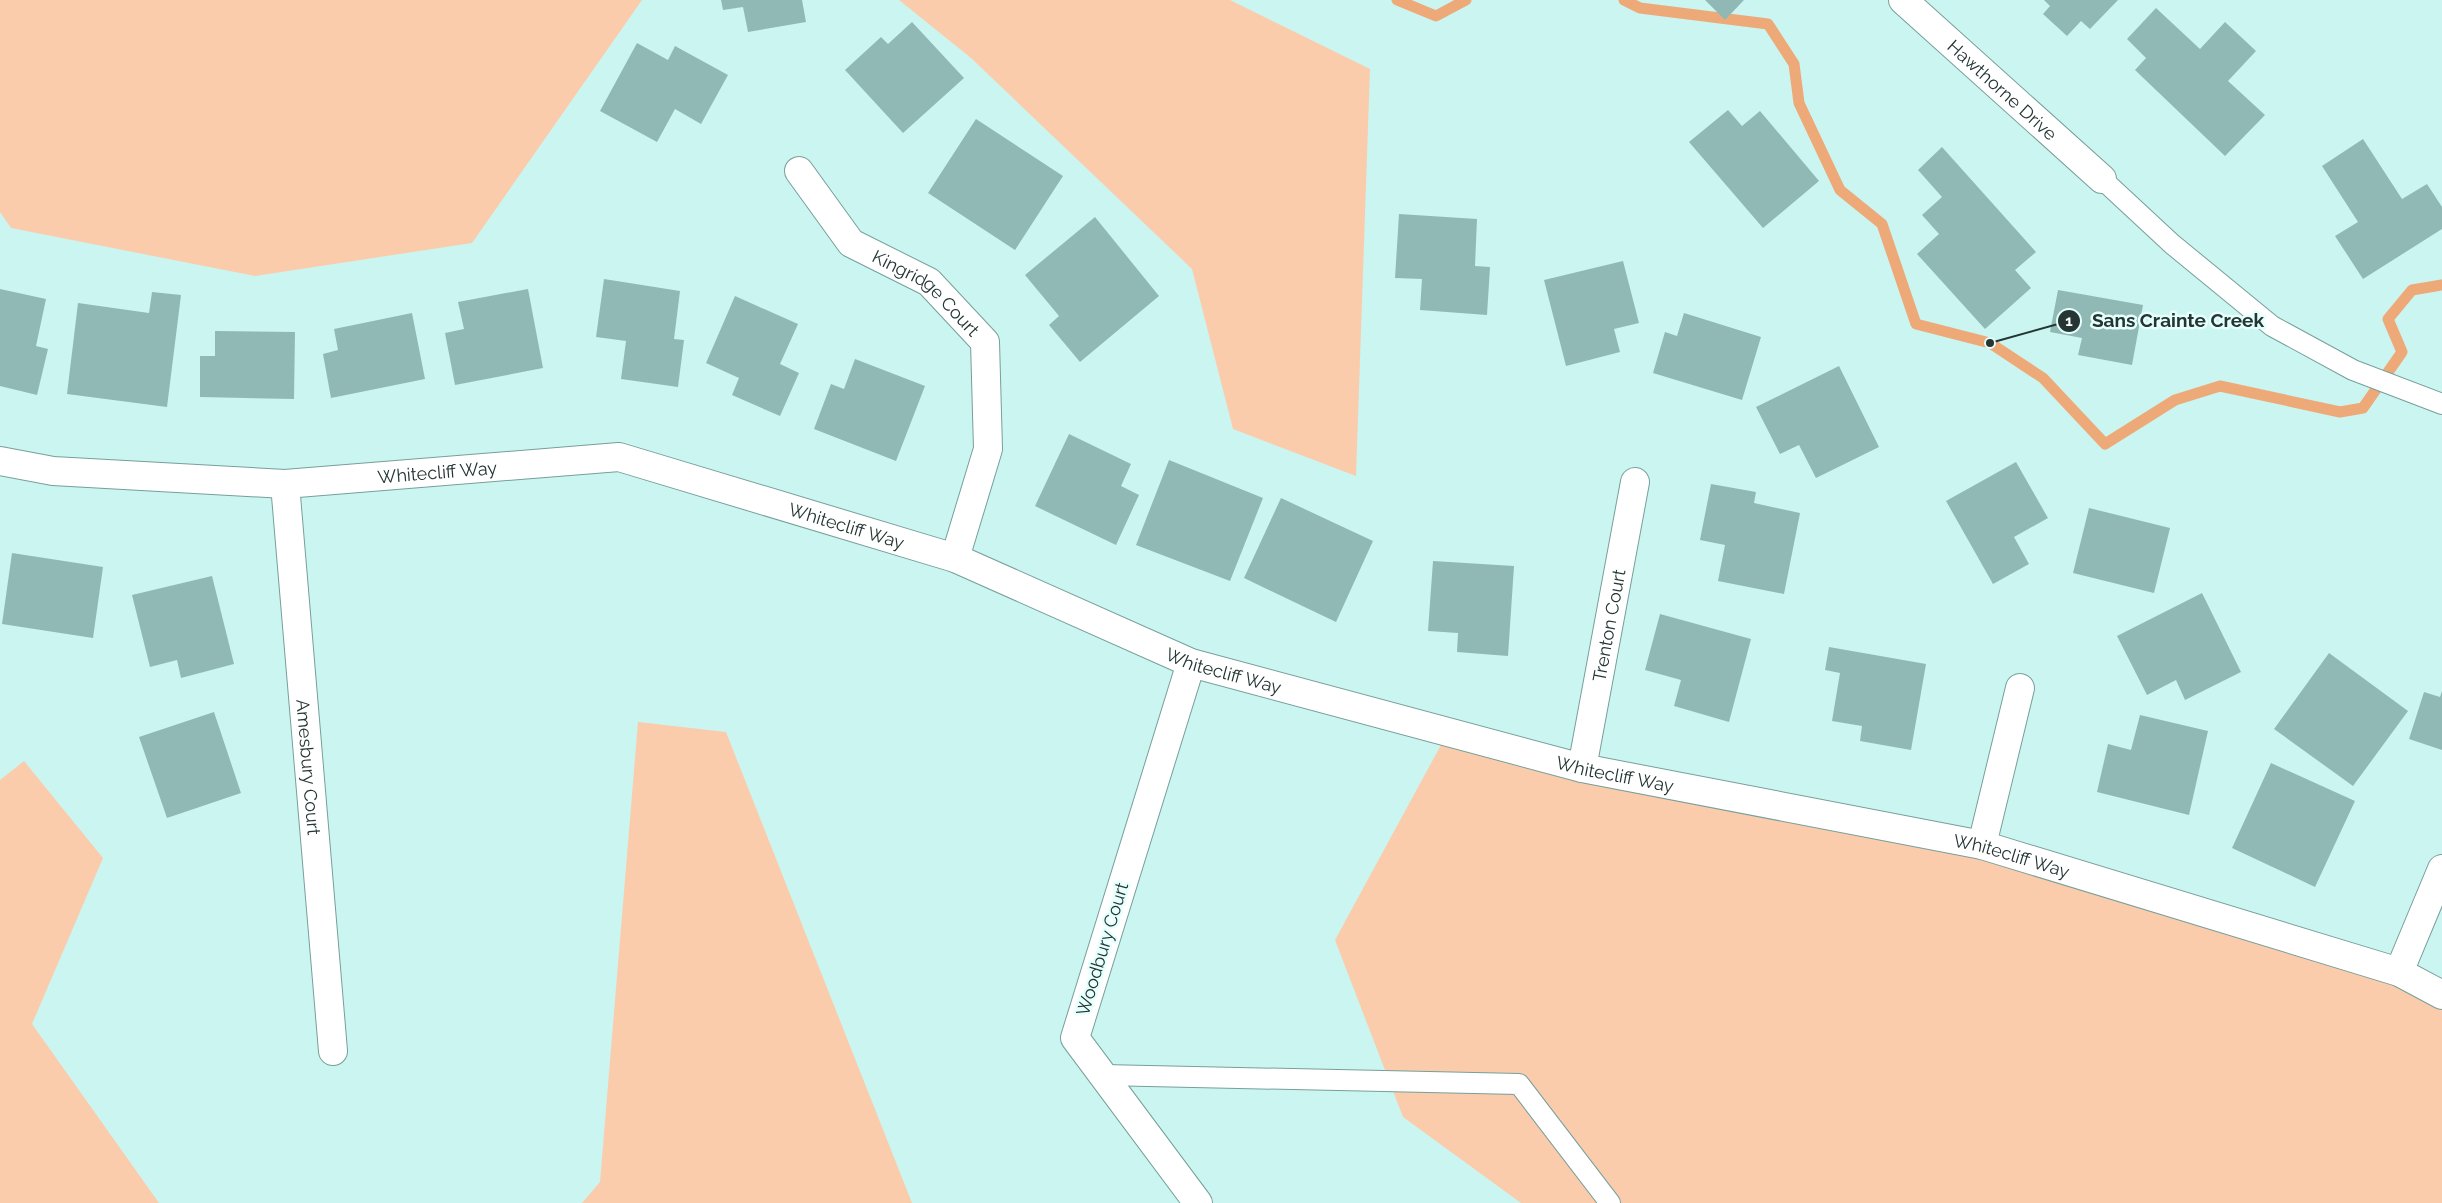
<svg xmlns="http://www.w3.org/2000/svg" width="2442" height="1203" font-family="Raleway,sans-serif">
<style>
.green{fill:#fbccab}
.lines{fill:none;stroke-linecap:round;stroke-linejoin:round}
.stream{stroke:#eea979;stroke-width:11}
.building{fill:#90b9b5}
.service-casing{stroke:#779f9b;stroke-width:22}
.minor-casing{stroke:#779f9b;stroke-width:30}
.service{stroke:#fff;stroke-width:20}
.minor{stroke:#fff;stroke-width:28}
.labels{text-anchor:middle;dominant-baseline:central;stroke-width:5;stroke-linejoin:round;paint-order:stroke}
.street-label{font-size:18px;fill:#243533;stroke:#e5fffc}
.leader{fill:none;stroke:#243533;stroke-width:2}
.callout-dot{fill:#243533;stroke:#e5fffc;stroke-width:2}
.mark-label{font-size:15px;text-anchor:middle;font-weight:bold;fill:#fff}
.callout-label{font-size:19px;text-anchor:middle;font-weight:bold;fill:#243533;stroke:#e5fffc;stroke-width:5;stroke-linejoin:round;paint-order:stroke}
</style>
<rect width="100%" height="100%" fill="#cbf5f1"/>
<path class="green" d="M 0,0 L 642,0 L 472,243 L 255,276 L 11,228 L 0,212 Z
M 899,0 L 1230,0 L 1370,69 L 1356,476 L 1233,429 L 1192,269 L 971,58 Z
M 638,722 L 726,732 L 912,1203 L 582,1203 L 600,1182 Z
M 1448,732 L 1982,845 L 2442,995 L 2442,1203 L 1521,1203 L 1403,1117 L 1335,940 Z
M 24,761 L 103,858 L 32,1024 L 159,1203 L 0,1203 L 0,780 Z"/>
<g class="lines">
<path class="stream" d="M 1397,0 L 1436,16 L 1466,0
M 1624,0 L 1640,8 L 1768,24 L 1794,64 L 1799,103 L 1840,190 L 1882,224 L 1916,324 L 1990,343 L 2043,378 L 2105,444 L 2175,400 L 2220,386 L 2340,412 L 2363,408 L 2402,352 L 2388,319 L 2412,290 L 2442,285"/>
</g>
<path class="building" d="M 721,0 L 802,0 L 806,22 L 748,32 L 743,7 L 723,10 Z
M 1705,0 L 1744,0 L 1725,20 Z
M 2044,0 L 2118,0 L 2090,29 L 2081,21 L 2067,36 L 2043,14 L 2050,6 Z
M 2156,8 L 2200,49 L 2225,22 L 2256,51 L 2228,81 L 2265,115 L 2225,156 L 2135,70 L 2146,58 L 2127,39 Z
M 912,22 L 964,78 L 903,133 L 845,70 L 881,37 L 888,44 Z
M 637,43 L 668,60 L 675,46 L 728,75 L 701,124 L 675,109 L 657,142 L 600,111 Z
M 1728,110 L 1742,126 L 1760,111 L 1819,181 L 1763,228 L 1689,142 Z
M 976,119 L 1063,176 L 1015,250 L 928,193 Z
M 2363,139 L 2402,199 L 2427,184 L 2442,207 L 2442,229 L 2363,279 L 2335,236 L 2358,222 L 2322,166 Z
M 1942,147 L 2036,252 L 2015,270 L 2031,288 L 1985,329 L 1917,254 L 1939,234 L 1922,215 L 1942,197 L 1918,170 Z
M 1399,214 L 1477,219 L 1475,266 L 1490,267 L 1487,315 L 1420,310 L 1422,279 L 1395,278 Z
M 1095,217 L 1159,296 L 1080,362 L 1049,325 L 1059,316 L 1025,275 Z
M 1623,261 L 1639,323 L 1614,329 L 1620,352 L 1566,366 L 1544,280 Z
M 604,279 L 680,291 L 674,339 L 684,340 L 678,387 L 621,379 L 626,341 L 596,337 Z
M 0,289 L 46,299 L 36,346 L 48,349 L 37,395 L 0,386 Z
M 528,289 L 543,368 L 455,385 L 445,333 L 464,329 L 458,302 Z
M 2058,290 L 2143,305 L 2132,365 L 2078,355 L 2082,338 L 2050,332 Z
M 152,292 L 181,295 L 167,407 L 67,394 L 78,303 L 149,313 Z
M 735,296 L 798,324 L 780,364 L 799,373 L 780,416 L 732,395 L 739,378 L 706,363 Z
M 412,313 L 425,379 L 331,398 L 323,354 L 338,350 L 334,329 Z
M 1684,313 L 1761,337 L 1742,400 L 1653,373 L 1665,332 L 1677,336 Z
M 215,331 L 295,332 L 294,399 L 200,397 L 200,356 L 215,356 Z
M 855,359 L 925,386 L 896,461 L 814,429 L 831,384 L 844,389 Z
M 1839,366 L 1879,447 L 1816,478 L 1799,445 L 1780,454 L 1756,407 Z
M 1069,434 L 1131,464 L 1121,486 L 1139,495 L 1116,545 L 1035,506 Z
M 1169,460 L 1263,498 L 1230,581 L 1136,545 Z
M 2016,462 L 2048,518 L 2014,537 L 2029,564 L 1993,584 L 1946,501 Z
M 1711,484 L 1756,492 L 1754,503 L 1800,513 L 1784,594 L 1718,581 L 1725,545 L 1700,540 Z
M 1281,498 L 1373,541 L 1336,622 L 1244,578 Z
M 2089,508 L 2170,528 L 2154,593 L 2073,573 Z
M 12,553 L 103,567 L 93,638 L 2,624 Z
M 1433,561 L 1514,566 L 1508,656 L 1457,652 L 1458,633 L 1428,631 Z
M 212,576 L 234,664 L 181,678 L 177,660 L 150,667 L 132,595 Z
M 2202,593 L 2241,672 L 2185,700 L 2176,680 L 2147,695 L 2117,636 Z
M 1660,614 L 1751,639 L 1729,722 L 1674,706 L 1681,680 L 1645,670 Z
M 1829,647 L 1926,664 L 1911,750 L 1860,741 L 1862,726 L 1832,721 L 1840,673 L 1825,670 Z
M 2329,653 L 2408,711 L 2353,786 L 2274,729 Z
M 2442,691 L 2442,750 L 2409,739 L 2424,692 L 2440,697 Z
M 214,712 L 241,793 L 167,818 L 139,737 Z
M 2140,715 L 2208,731 L 2189,815 L 2097,792 L 2108,744 L 2131,750 Z
M 2271,763 L 2355,801 L 2315,887 L 2232,848 Z"/>
<g class="lines">
<g class="service-casing">
<path id="service" d="M 2102,179 L 2172,244 L 2272,326 L 2353,370 L 2442,404
M 1103,1075 L 1519,1084 L 1610,1203"/>
</g>
<g class="minor-casing">
<g id="minor">
<path id="s1" d="M 1903,0 L 2102,179"/>
<path id="s2" d="M 799,171 L 851,243 L 929,282 L 985,342 L 988,449 L 955,558"/>
<path id="s3" d="M 0,461 L 53,471 L 285,484 L 619,457 L 955,558 L 1191,663 L 1582,768 L 1982,845 L 2399,972 L 2442,995"/>
<path id="s4" d="M 285,484 L 333,1051"/>
<path d="M 1191,663 L 1075,1038 L 1198,1203"/>
<path id="s5" d="M 1582,768 L 1635,482"/>
<path d="M 1982,845 L 2020,688"/>
<path d="M 2399,972 L 2442,869"/>
</g>
</g>
<use href="#service" class="service"/>
<use href="#minor" class="minor"/>
</g>
<g class="labels">
<g class="street-label">
<text stroke="none"><textPath href="#s1" startOffset="134">Hawthorne Drive</textPath></text>
<text stroke="none"><textPath href="#s2" startOffset="180">Kingridge Court</textPath></text>
<text stroke="none"><textPath href="#s3" startOffset="439">Whitecliff Way</textPath></text>
<text stroke="none"><textPath href="#s3" startOffset="859">Whitecliff Way</textPath></text>
<text stroke="none"><textPath href="#s5" startOffset="145">Trenton Court</textPath></text>
<text stroke="none"><textPath href="#s3" startOffset="1264">Whitecliff Way</textPath></text>
<text stroke="none"><textPath href="#s4" startOffset="284">Amesbury Court</textPath></text>
<text stroke="none"><textPath href="#s3" startOffset="1669">Whitecliff Way</textPath></text>
<text stroke="none"><textPath href="#s3" startOffset="2074">Whitecliff Way</textPath></text>
<text transform="translate(1102 949) rotate(-73)">Woodbury Court</text>
</g>
</g>
<path class="leader" d="M1990 343L2069 321"/>
<g class="callout-dot">
<circle cx="1990" cy="343" r="5"/>
<circle cx="2069" cy="321" r="12"/>
</g>
<g class="mark-label">
<text x="2069" y="326">1</text>
</g>
<g class="callout-label">
<text x="2178" y="327">Sans Crainte Creek</text>
</g>
</svg>
